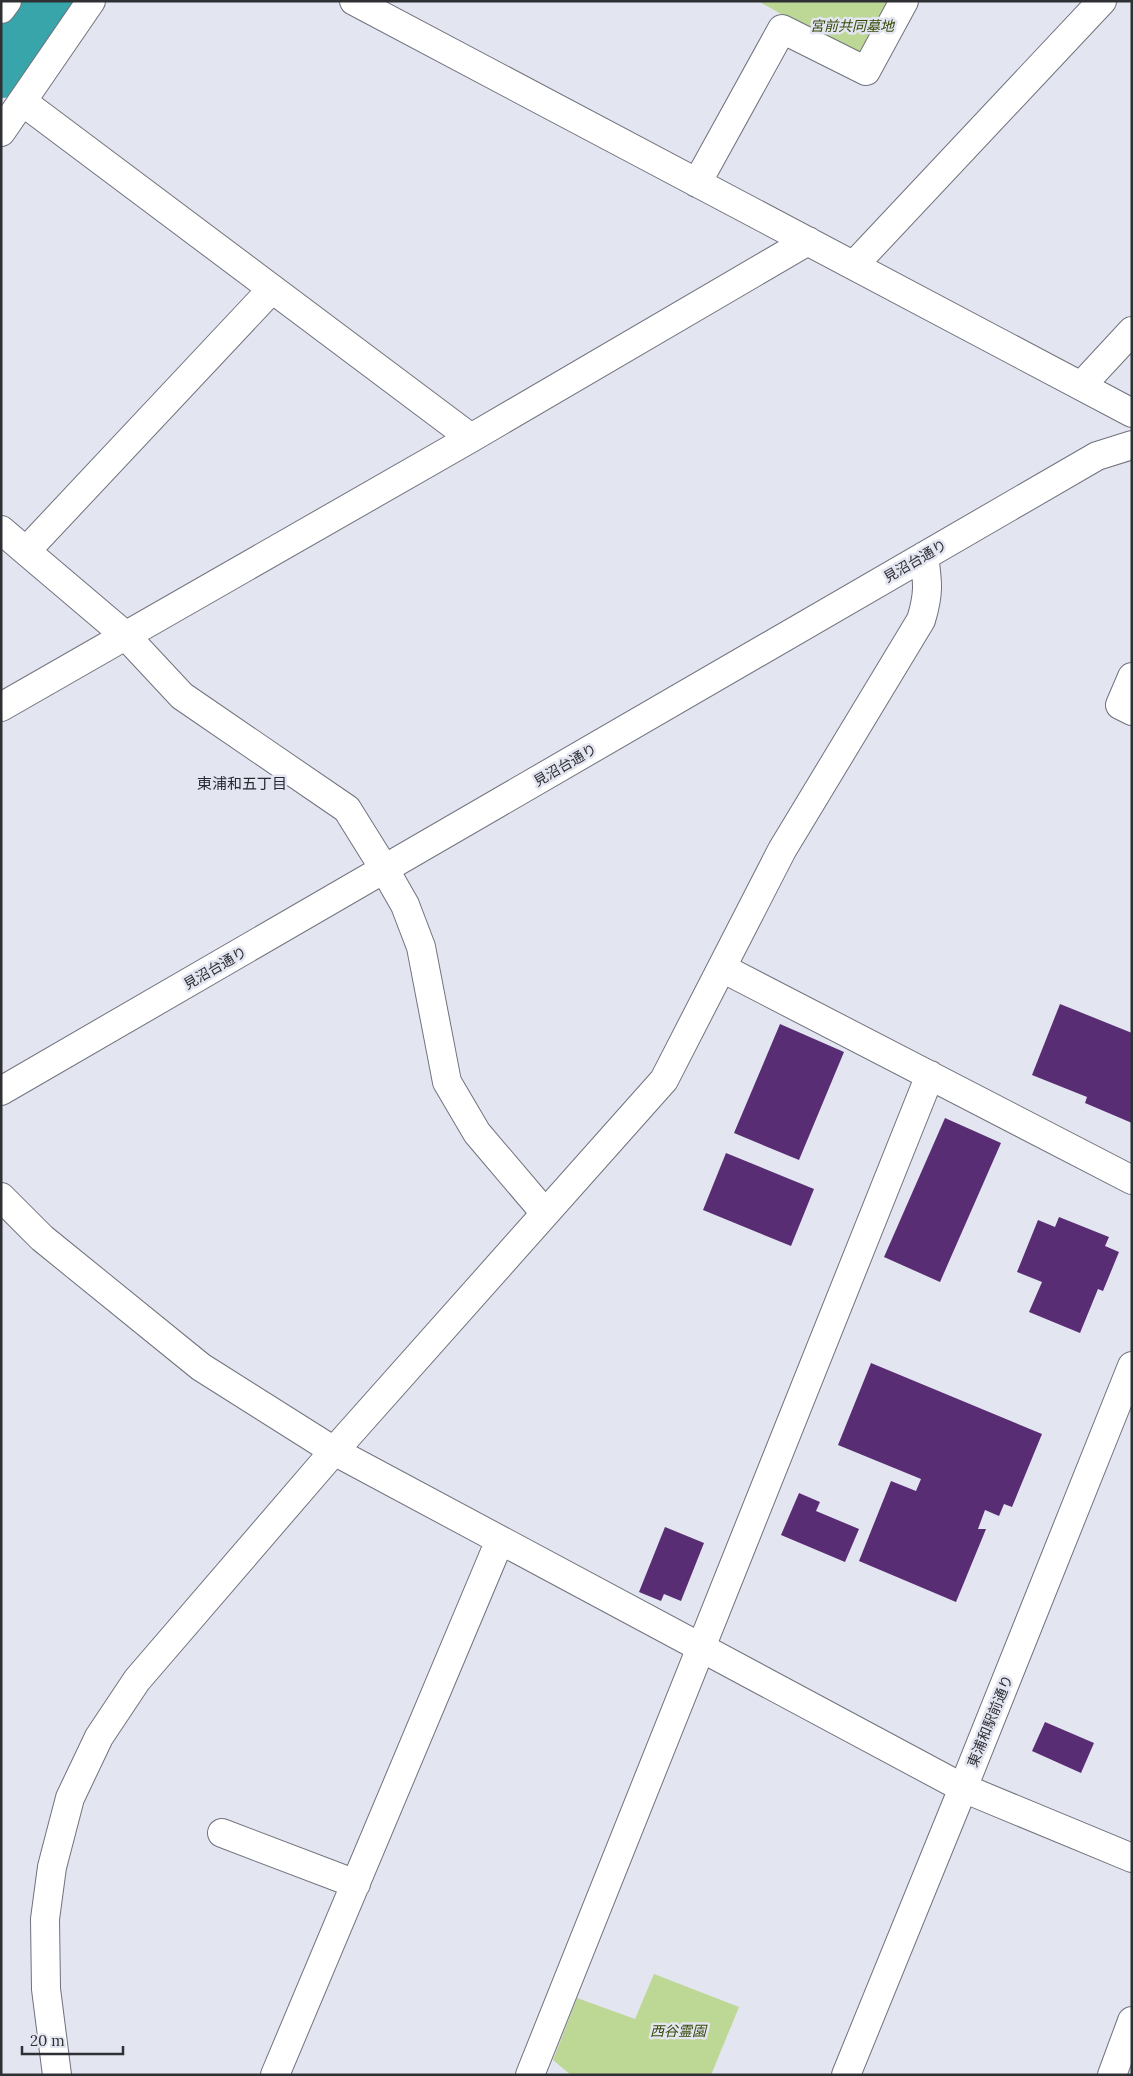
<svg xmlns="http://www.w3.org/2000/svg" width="1133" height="2076" font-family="Lora,'Noto Sans JP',serif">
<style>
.green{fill:#bdd795}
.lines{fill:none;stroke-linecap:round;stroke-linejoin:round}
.river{stroke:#38a5aa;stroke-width:60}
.building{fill:#592d73}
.minor-casing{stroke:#70727c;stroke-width:30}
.major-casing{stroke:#70727c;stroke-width:30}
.minor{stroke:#fff;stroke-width:28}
.major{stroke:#fff;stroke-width:28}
.labels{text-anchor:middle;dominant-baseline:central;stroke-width:5;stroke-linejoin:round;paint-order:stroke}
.park-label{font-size:14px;font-style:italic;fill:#354907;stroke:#e3e5f1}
.street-label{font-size:14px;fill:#2f3034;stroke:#e3e5f1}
.neighbourhood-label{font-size:15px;fill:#282a32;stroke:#e3e5f1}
</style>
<rect width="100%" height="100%" fill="#e3e5f1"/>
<path class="green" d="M 758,1 L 892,1 L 867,49 L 851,53 Z
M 654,1974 L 739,2007 L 711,2075 L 571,2075 L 553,2060 L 577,1998 L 635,2019 Z"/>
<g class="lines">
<path class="river" d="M 1,68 L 23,40 L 44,1"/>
</g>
<path class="building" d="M 1060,1004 L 1132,1033 L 1132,1123 L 1085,1103 L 1087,1097 L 1032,1075 Z
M 780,1024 L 844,1052 L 799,1160 L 734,1133 Z
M 945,1118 L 1001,1143 L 940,1282 L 884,1257 Z
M 726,1153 L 814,1189 L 791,1246 L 703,1210 Z
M 1059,1217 L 1109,1237 L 1105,1246 L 1119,1252 L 1103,1291 L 1098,1289 L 1080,1333 L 1029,1312 L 1042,1282 L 1017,1272 L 1038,1220 L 1055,1227 Z
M 871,1363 L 1042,1434 L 1012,1507 L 1004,1504 L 999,1516 L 985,1510 L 978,1529 L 986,1529 L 956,1602 L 859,1561 L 891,1481 L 916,1491 L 921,1479 L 838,1445 Z
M 799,1493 L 820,1502 L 816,1511 L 859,1529 L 845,1562 L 781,1535 Z
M 665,1527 L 704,1543 L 681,1601 L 664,1594 L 661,1601 L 639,1592 Z
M 1045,1722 L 1094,1743 L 1081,1773 L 1032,1751 Z"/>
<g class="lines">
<g class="minor-casing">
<path id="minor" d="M 354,1 L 1132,413
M 1,9 L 7,1
M 23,102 L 471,438
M 1,132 L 91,1
M 697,183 L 782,29 L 866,71 L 904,1
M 854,265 L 1102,1
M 1081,386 L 1132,331
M 1,530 L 126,636 L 182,696 L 347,809 L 385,870 L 405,905 L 421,947 L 447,1082 L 477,1133 L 545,1213
M 27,550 L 272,289
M 1132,677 L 1120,705 L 1132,711
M 1,707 L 471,438 L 808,241
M 722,968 L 1132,1180
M 1,1091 L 1097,456 L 1132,445
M 1,1197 L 42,1238 L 201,1367 L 334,1451 L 963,1788 L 1132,1858
M 222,1833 L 356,1884
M 57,2075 L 46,1989 L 45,1919 L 52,1867 L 70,1798 L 99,1737 L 137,1680 L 334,1451 L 664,1080 L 782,850 L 921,620 C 929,594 928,583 924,556
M 275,2075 L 500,1540
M 530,2075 L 930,1075
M 1112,2075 L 1132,2021"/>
</g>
<g class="major-casing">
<path id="major" d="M 846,2075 L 963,1788 L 1132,1366"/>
</g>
<use href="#minor" class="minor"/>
<use href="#major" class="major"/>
</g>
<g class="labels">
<g class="park-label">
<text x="852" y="26">宮前共同墓地</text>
<text x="678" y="2031">西谷霊園</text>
</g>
<g class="street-label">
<text transform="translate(915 561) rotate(-30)">見沼台通り</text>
<text transform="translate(565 765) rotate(-30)">見沼台通り</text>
<text transform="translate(215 968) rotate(-30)">見沼台通り</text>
<text transform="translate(990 1721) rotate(-68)">東浦和駅前通り</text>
</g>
<g class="neighbourhood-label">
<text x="242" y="783">東浦和五丁目</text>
</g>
</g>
<rect width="1133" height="2076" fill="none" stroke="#2f3034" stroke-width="5"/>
<path d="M22 2046v8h101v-8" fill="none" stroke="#2f3034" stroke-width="2.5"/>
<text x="30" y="2046" font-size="15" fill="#2f3034" stroke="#e3e5f1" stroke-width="4" paint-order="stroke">20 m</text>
</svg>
